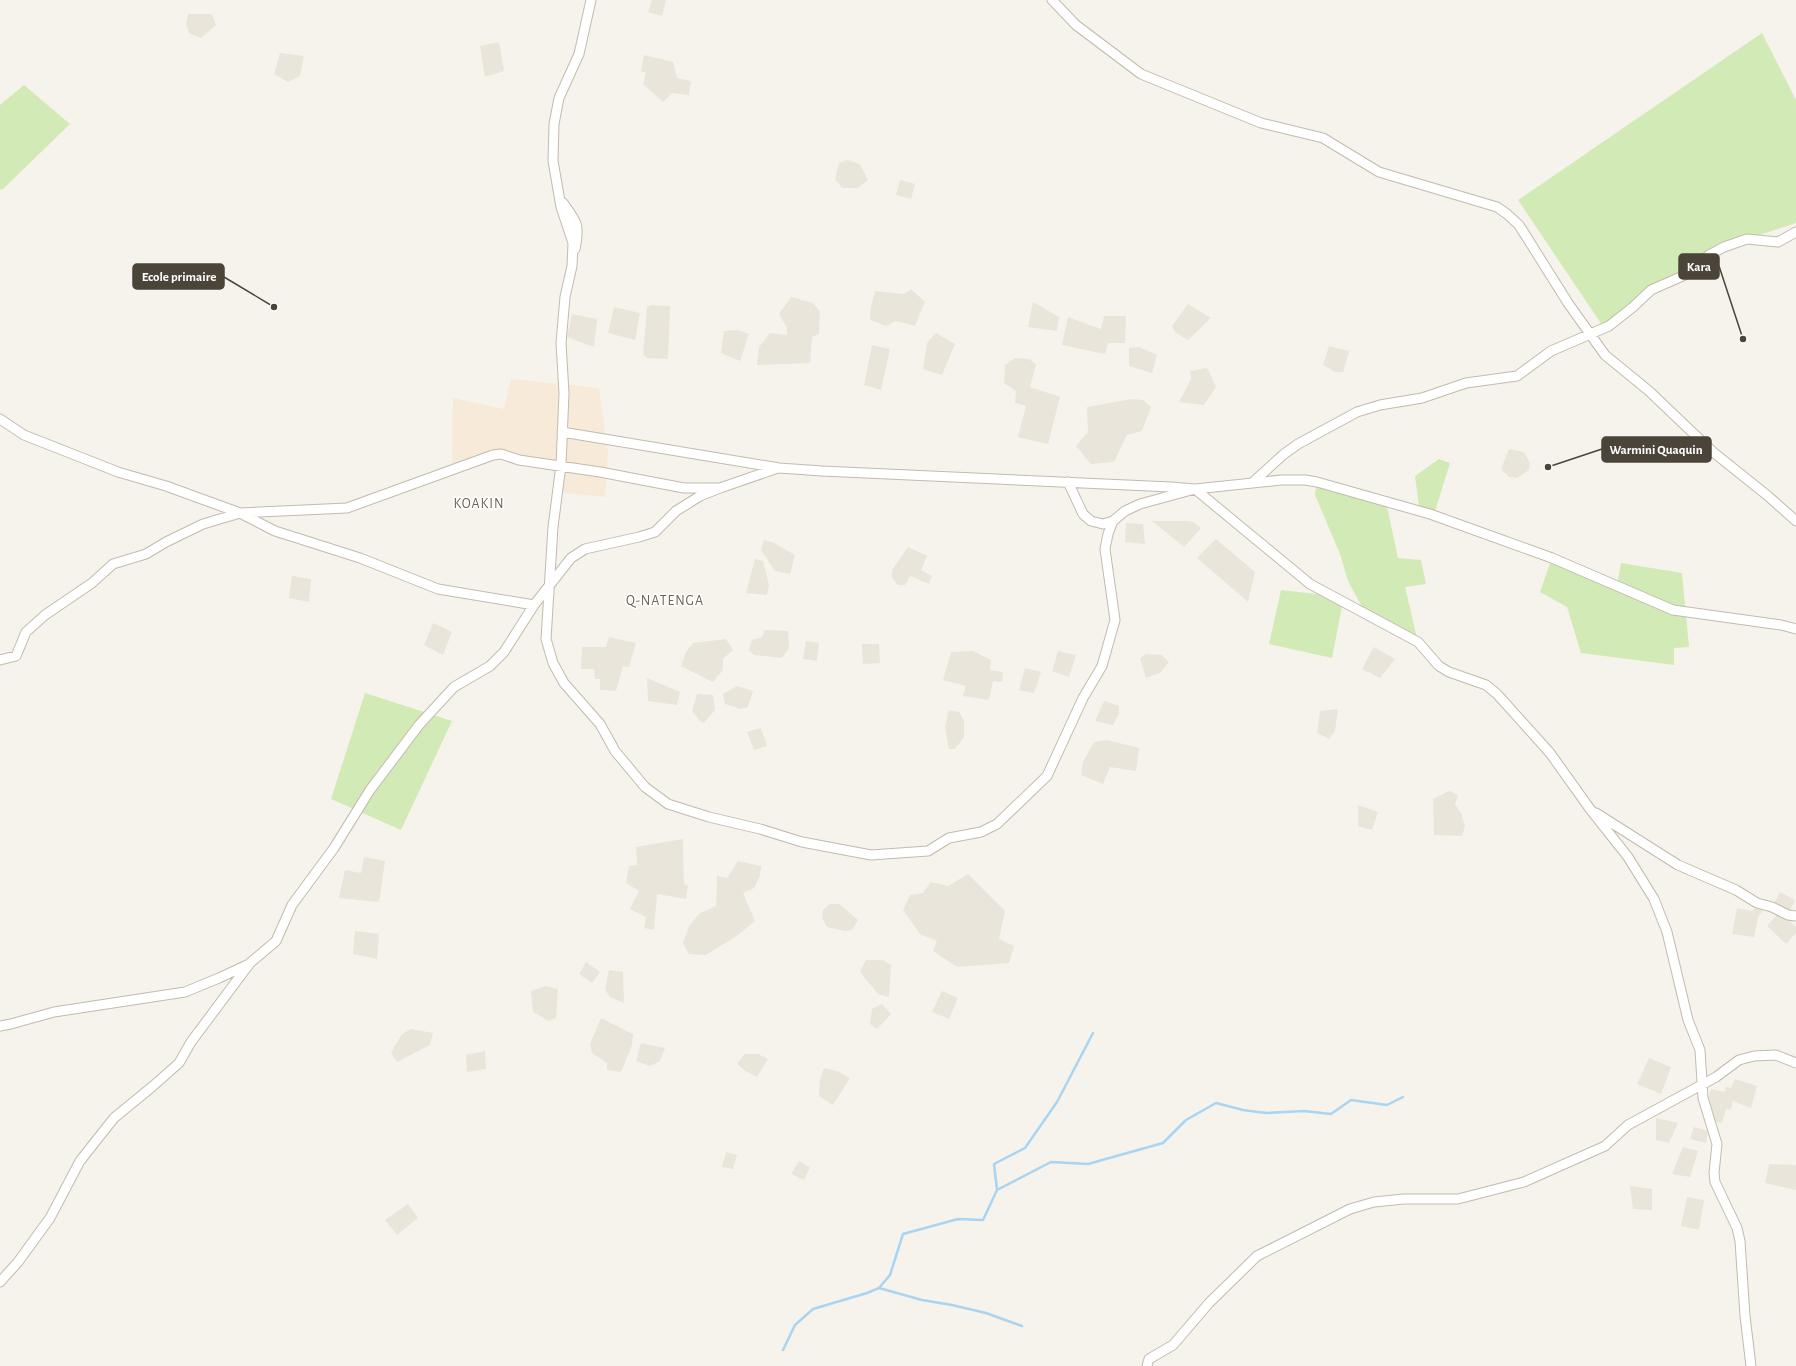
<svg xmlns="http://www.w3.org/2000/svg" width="1796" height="1366" font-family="'Alegreya Sans',sans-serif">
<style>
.residential{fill:#eae5da}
.commercial{fill:#f7ead8}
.green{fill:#d2eab5}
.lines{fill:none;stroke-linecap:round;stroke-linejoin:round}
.stream{stroke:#a9d4f2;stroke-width:2.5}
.street-casing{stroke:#c2bbae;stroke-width:11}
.street{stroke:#fff;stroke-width:9}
.labels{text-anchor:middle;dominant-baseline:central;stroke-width:3;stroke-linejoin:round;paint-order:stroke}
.quarter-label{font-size:14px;letter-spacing:1px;fill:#6e6250;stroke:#fff}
.leader{fill:none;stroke:#4b4439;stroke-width:1.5}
.callout-dot{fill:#4b4439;stroke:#fff;stroke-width:1.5}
.callout{fill:#4b4439;stroke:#4b4439;stroke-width:1.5}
.callout-label{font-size:13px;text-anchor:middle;font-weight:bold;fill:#fff}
</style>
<rect width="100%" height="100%" fill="#f6f3ec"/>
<path class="residential" d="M 652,0 L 666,0 L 662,16 L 648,12 Z
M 188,14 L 212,14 L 216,25 L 201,38 L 189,33 L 186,25 Z
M 499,42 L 504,71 L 485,77 L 480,46 Z
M 280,53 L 304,56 L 300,76 L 288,82 L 274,74 Z
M 644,55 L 673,62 L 677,78 L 691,81 L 689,95 L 672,93 L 663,102 L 643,84 L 646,73 L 641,71 Z
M 848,160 L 860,164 L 868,180 L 858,188 L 842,188 L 835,179 L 839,163 Z
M 900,180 L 915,184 L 911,199 L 896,195 Z
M 911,289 L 925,302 L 915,326 L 896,321 L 886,326 L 870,320 L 871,307 L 875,291 L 904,294 Z
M 791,297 L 813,303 L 820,312 L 819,334 L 812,337 L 810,363 L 757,365 L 759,347 L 770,333 L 787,335 L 787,328 L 779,314 Z
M 1033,302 L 1059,317 L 1057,331 L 1028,327 Z
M 1188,304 L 1211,318 L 1188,340 L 1176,333 L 1172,326 Z
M 651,305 L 670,306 L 668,359 L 647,358 L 643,355 L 647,307 Z
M 614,307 L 640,313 L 635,340 L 608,333 Z
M 572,314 L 597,319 L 594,347 L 567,337 Z
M 1104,316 L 1126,316 L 1125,343 L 1108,343 L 1105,354 L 1062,345 L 1068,317 L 1101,329 Z
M 738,330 L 749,334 L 740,361 L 721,353 L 724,331 Z
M 936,333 L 955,344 L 942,375 L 923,369 L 927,343 Z
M 872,345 L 890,349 L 881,390 L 864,385 Z
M 1329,346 L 1349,351 L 1343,372 L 1335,372 L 1323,365 Z
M 1139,347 L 1157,355 L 1152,373 L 1129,366 L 1129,348 Z
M 1015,358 L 1029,359 L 1036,364 L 1030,387 L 1060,397 L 1048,444 L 1018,437 L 1026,406 L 1015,403 L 1016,391 L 1004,383 L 1005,365 Z
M 1207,368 L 1216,387 L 1204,405 L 1179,402 L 1191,379 L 1190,371 Z
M 1132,399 L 1143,400 L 1151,407 L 1142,431 L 1127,435 L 1114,462 L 1091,464 L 1076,446 L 1088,432 L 1087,407 Z
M 1509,449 L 1524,452 L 1530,463 L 1529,470 L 1517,478 L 1509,477 L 1501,469 Z
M 1152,521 L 1187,521 L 1193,522 L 1201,528 L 1184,547 Z
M 1126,523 L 1143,524 L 1145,544 L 1125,542 Z
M 1216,539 L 1255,572 L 1248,602 L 1197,558 Z
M 764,540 L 774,543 L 795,555 L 790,574 L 775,571 L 761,550 Z
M 908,547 L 927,556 L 921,570 L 932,576 L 929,584 L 910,576 L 905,585 L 898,585 L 892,578 L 892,570 Z
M 755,559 L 763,561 L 769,585 L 767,595 L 746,593 Z
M 292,576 L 311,579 L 309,602 L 289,598 Z
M 433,623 L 452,632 L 443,655 L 424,645 Z
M 765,630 L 788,631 L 789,648 L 782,658 L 754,655 L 749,650 L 752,640 L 762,637 Z
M 609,637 L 636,643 L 629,667 L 623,666 L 616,691 L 600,690 L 600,679 L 595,679 L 594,669 L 581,669 L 582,647 L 606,647 Z
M 726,639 L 733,650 L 723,659 L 723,670 L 713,682 L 681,666 L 686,652 L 693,643 Z
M 806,641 L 819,643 L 817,661 L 803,659 Z
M 862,644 L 879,644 L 880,663 L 863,664 Z
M 1374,647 L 1395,659 L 1380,678 L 1362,669 Z
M 973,651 L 991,660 L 990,670 L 1003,672 L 1002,682 L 993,681 L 989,700 L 963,696 L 966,686 L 943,680 L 951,652 Z
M 1058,651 L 1076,655 L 1069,677 L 1052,671 Z
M 1146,654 L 1162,655 L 1169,662 L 1160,673 L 1146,678 L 1140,658 Z
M 1025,668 L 1041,672 L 1034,693 L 1019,690 Z
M 647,678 L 680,692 L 677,705 L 648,701 Z
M 737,686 L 753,691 L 748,707 L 740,709 L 725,704 L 723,694 Z
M 697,694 L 713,695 L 715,710 L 704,723 L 700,721 L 692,711 Z
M 1104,701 L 1119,706 L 1119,713 L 1113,725 L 1095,721 Z
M 1338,709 L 1335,731 L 1329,739 L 1317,733 L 1320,711 Z
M 949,710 L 959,712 L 964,721 L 964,737 L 955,749 L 949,749 L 945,727 Z
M 761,728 L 767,746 L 754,750 L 747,732 Z
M 1107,740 L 1139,748 L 1136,771 L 1110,767 L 1103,784 L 1081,775 L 1083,762 L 1094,742 Z
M 1449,791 L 1458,795 L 1455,804 L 1461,813 L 1465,826 L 1462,836 L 1434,835 L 1433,799 Z
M 1358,805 L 1378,812 L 1372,830 L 1358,826 Z
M 683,839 L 684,884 L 688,886 L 686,899 L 657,894 L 654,930 L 644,928 L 646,917 L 630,909 L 639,891 L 626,883 L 629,866 L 637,865 L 636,847 Z
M 364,857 L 385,861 L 379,902 L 339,898 L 345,870 L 361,873 Z
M 738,861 L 761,866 L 760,876 L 754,888 L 743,893 L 755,921 L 738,935 L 706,955 L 689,954 L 683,943 L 689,926 L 700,913 L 716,906 L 717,876 L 727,878 Z
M 968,874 L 1005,911 L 999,939 L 1014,946 L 1009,963 L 957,967 L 933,951 L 937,941 L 920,934 L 903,910 L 910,895 L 923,893 L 931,882 L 948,886 Z
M 1780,892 L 1795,900 L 1788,915 L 1781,912 L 1796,927 L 1796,933 L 1786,944 L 1767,926 L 1780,911 L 1772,907 Z
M 830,904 L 839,904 L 858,920 L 852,930 L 845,931 L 827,927 L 822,918 L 823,910 Z
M 1757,907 L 1763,911 L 1758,917 L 1754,937 L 1732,934 L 1737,908 L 1752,911 Z
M 355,931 L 379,934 L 377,959 L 353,954 Z
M 866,960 L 883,960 L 891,965 L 889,997 L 878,994 L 864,977 L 860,971 Z
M 586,962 L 600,972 L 592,983 L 579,974 Z
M 609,970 L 623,972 L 624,1003 L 610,997 L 605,990 Z
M 545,986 L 558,989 L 556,1018 L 549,1021 L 533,1012 L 531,991 Z
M 942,991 L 958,998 L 949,1019 L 932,1012 Z
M 882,1004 L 891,1014 L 877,1029 L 870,1024 L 872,1009 Z
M 601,1018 L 633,1034 L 632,1045 L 621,1072 L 607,1070 L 607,1063 L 592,1053 L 590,1044 Z
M 411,1029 L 433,1033 L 430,1045 L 397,1062 L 391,1053 L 402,1034 Z
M 641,1043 L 665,1048 L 660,1061 L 650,1066 L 636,1061 Z
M 485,1051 L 486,1069 L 467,1072 L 466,1055 Z
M 745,1054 L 758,1054 L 768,1059 L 757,1077 L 745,1071 L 737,1064 Z
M 1649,1058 L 1671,1067 L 1661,1094 L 1637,1084 Z
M 824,1068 L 837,1071 L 850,1078 L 833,1105 L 819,1096 L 820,1079 Z
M 1735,1079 L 1757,1086 L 1751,1108 L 1733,1101 L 1731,1110 L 1726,1109 L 1722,1123 L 1716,1122 L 1708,1100 L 1711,1089 L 1725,1092 L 1726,1087 L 1731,1088 Z
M 1656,1118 L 1678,1123 L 1669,1143 L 1656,1140 Z
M 1694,1127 L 1708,1131 L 1706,1143 L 1690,1139 Z
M 1683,1147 L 1698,1151 L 1690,1177 L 1672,1174 Z
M 726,1152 L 737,1155 L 733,1169 L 722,1167 Z
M 799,1161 L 810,1167 L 804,1180 L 791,1174 Z
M 1769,1164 L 1796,1165 L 1796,1190 L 1765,1183 Z
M 1630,1186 L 1652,1189 L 1652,1210 L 1633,1209 Z
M 1687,1197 L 1704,1200 L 1699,1230 L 1681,1226 Z
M 408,1204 L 418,1218 L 397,1235 L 385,1220 Z"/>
<path class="commercial" d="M 511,379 L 599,388 L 608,453 L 605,497 L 557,492 L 561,465 L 501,454 L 452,469 L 453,398 L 504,409 Z"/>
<path class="green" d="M 1762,33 L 1796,100 L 1796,223 L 1747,239 L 1651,290 L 1604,328 L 1518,200 Z
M 24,85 L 70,124 L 2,190 L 0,189 L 0,105 Z
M 1439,459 L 1450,463 L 1435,511 L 1419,506 L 1415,476 Z
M 1317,482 L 1386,502 L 1398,558 L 1421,560 L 1426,584 L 1405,587 L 1418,642 L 1366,614 L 1348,581 L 1340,554 L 1315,495 Z
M 1552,558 L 1617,586 L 1621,563 L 1682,573 L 1689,647 L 1674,648 L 1674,665 L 1581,653 L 1567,607 L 1540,592 Z
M 1281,590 L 1333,596 L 1343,601 L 1332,658 L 1269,644 Z
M 365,693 L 452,721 L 401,830 L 331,799 Z"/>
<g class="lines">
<path class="stream" d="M 997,1190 L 994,1164 L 1025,1148 L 1057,1102 L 1093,1033
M 879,1288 L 922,1300 L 952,1305 L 986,1313 L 1022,1326
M 783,1350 L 795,1325 L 813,1309 L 867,1293 L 879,1288 L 890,1275 L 903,1234 L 958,1219 L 983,1220 L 997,1190 L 1051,1162 L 1088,1164 L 1163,1143 L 1186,1120 L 1216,1103 L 1243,1110 L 1266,1113 L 1304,1111 L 1331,1114 L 1351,1100 L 1387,1105 L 1403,1097"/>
<g class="street-casing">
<path id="street" d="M 591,0 L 579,54 L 559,98 L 554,124 L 553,161 L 561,207 L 573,243 L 572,266 L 565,297 L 561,343 L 564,393 L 561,465 L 553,527 L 546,639 L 553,663 L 564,683 L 600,724 L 615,751 L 645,787 L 668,804 L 709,817 L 760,829 L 802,842 L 871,855 L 928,851 L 949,838 L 981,832 L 997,824 L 1047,776 L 1083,698 L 1102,666 L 1115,620 L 1105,549 L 1108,534 L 1113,521
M 1052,0 L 1076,25 L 1141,74 L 1261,123 L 1323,138 L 1379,172 L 1497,207 L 1507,214 L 1519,225 L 1568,303 L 1605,355 L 1649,391 L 1713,452 L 1768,496 L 1796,521
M 563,203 C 577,222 580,225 575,249
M 0,419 L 24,435 L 118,472 L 166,486 L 240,513 L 347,508 L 493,455 L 501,454 L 519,460 L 600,472 L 684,488 L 720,488 L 778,468
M 562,432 L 779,468 L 822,471 L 1171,487 L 1195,489 L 1281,480 L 1305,480 L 1317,482 L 1430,514 L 1552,558 L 1673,610 L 1781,625 L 1796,629
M 1068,482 L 1083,514 L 1091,521 L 1103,524 L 1113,521 L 1125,511 L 1140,504 L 1195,489 L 1310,584 L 1418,642 L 1439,666 L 1449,672 L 1486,685 L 1497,694 L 1550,753 L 1590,809 L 1628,857 L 1654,899 L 1667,932 L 1688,1020 L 1700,1050 L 1703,1098 L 1717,1144 L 1714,1173 L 1715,1182 L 1737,1228 L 1740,1241 L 1745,1316 L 1751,1366
M 1252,483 L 1284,454 L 1298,444 L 1357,412 L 1380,405 L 1422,398 L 1466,383 L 1517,376 L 1551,351 L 1609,326 L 1633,307 L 1651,290 L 1685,275 L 1709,255 L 1724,247 L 1747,239 L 1778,242 L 1796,232
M 0,660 L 16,656 L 26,632 L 45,615 L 92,583 L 113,564 L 146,554 L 166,542 L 203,524 L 240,513 L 275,531 L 360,558 L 438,589 L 534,605
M 1596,813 L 1678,865 L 1736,890 L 1757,903 L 1772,907 L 1788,915 L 1796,916
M 0,1026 L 11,1024 L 54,1012 L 185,992 L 219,978 L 249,964
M 0,1282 L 18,1262 L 50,1218 L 80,1161 L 114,1118 L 153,1086 L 179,1063 L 191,1042 L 250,963 L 276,941 L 292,905 L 334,848 L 370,790 L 419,725 L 454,687 L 490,666 L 504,652 L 534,605 L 571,558 L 585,549 L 639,537 L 655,532 L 676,511 L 700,496 L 720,488
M 1147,1366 L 1149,1359 L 1173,1345 L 1209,1303 L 1257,1256 L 1350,1209 L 1374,1202 L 1404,1199 L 1458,1199 L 1524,1182 L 1605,1146 L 1628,1125 L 1716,1077 L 1739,1060 L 1754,1056 L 1776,1055 L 1796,1063"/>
</g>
<use href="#street" class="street"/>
</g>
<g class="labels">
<g class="quarter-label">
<text x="479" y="504">KOAKIN</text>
<text x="665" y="601">Q-NATENGA</text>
</g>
</g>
<path class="leader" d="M1743 339L1719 266M274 307L224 277M1548 467L1602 449"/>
<g class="callout-dot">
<circle cx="1743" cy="339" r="4"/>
<circle cx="274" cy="307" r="4"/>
<circle cx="1548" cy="467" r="4"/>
</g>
<g class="callout">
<rect x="1679" y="254" width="40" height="25" rx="4"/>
<rect x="133" y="264" width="91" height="25" rx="4"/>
<rect x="1602" y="437" width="109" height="25" rx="4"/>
</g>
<g class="callout-label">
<text x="1699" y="271">Kara</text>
<text x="179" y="281">Ecole primaire</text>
<text x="1656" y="454">Warmini Quaquin</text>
</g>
</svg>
